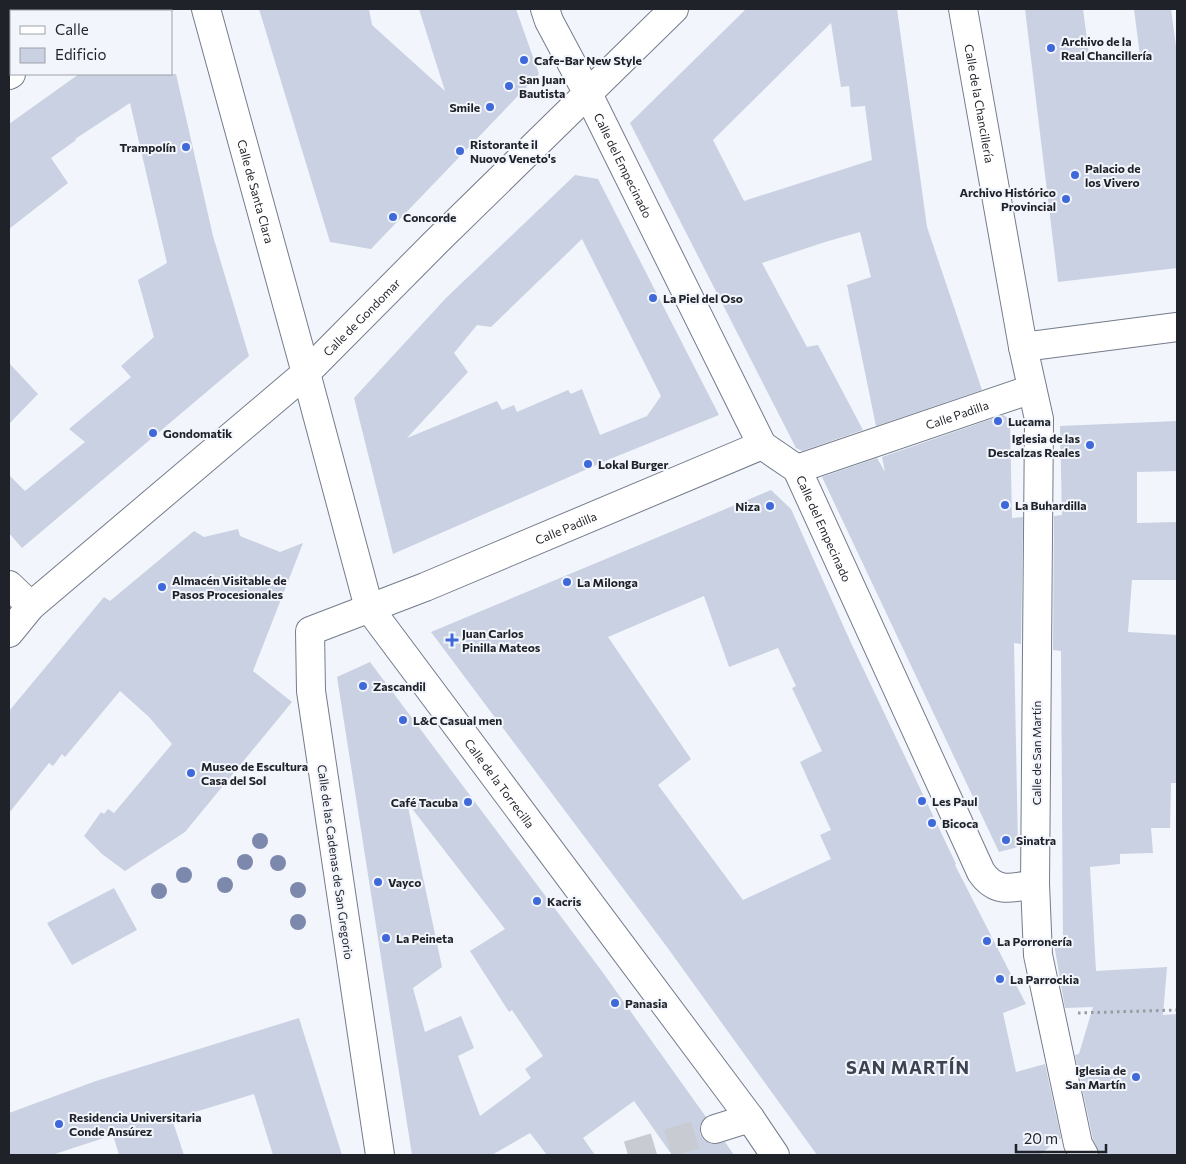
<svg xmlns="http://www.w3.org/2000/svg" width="1186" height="1164" font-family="Commissioner,sans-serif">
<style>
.building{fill:#c9d1e2;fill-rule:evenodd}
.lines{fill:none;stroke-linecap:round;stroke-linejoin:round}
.street-tunnel{stroke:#c8cbd2;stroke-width:28;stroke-dasharray:28 14;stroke-linecap:butt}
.street-casing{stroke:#747c8b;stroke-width:30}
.secondary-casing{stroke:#747c8b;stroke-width:30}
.path{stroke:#989ba2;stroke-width:3;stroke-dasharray:2.5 4;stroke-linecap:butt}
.street{stroke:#fff;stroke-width:28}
.secondary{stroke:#fff;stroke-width:28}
.tree{fill:#7c89ac}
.poi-dot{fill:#3f68d9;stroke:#f2f5fc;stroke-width:2}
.labels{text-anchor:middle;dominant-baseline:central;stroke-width:4;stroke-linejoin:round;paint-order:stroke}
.poi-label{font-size:12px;font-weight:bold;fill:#1f2228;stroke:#f2f5fc;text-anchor:start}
.street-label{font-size:12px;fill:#1f2228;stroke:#f2f5fc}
.district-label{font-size:18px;font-weight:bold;letter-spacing:1px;fill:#3d4351;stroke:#f2f5fc}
</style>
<rect width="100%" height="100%" fill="#f2f5fc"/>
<path class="building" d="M 259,9 L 369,9 L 372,25 L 445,91 L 419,9 L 516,9 L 539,74 L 371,249 L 330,242 Z
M 746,9 L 897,9 L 927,227 L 982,390 L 876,426 L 847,285 L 871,277 L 860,232 L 825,242 L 762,263 L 807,347 L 818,345 L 863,430 L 802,451 L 796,448 L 630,123 ZM 831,23 L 841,87 L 849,86 L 851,107 L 865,106 L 872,160 L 744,201 L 713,140 Z
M 1025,9 L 1083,9 L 1090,62 L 1140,56 L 1134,9 L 1171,9 L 1177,54 L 1177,268 L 1058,282 Z
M 79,74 L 176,74 L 213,236 L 249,356 L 22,548 L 9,533 L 9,475 L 25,491 L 85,442 L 69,429 L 131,377 L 121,366 L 154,337 L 138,280 L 167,263 L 130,103 L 75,139 L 76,140 L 51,158 L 68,183 L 9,229 L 9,124 Z
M 575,175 L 598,179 L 719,415 L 610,459 L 393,554 L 354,398 L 446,298 ZM 582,239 L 661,396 L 647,416 L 600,435 L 582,389 L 571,394 L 568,390 L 517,412 L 514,405 L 502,410 L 497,401 L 407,438 L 468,372 L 454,353 L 477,325 L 491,327 Z
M 9,363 L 38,394 L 9,424 Z
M 1003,415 L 1010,419 L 1012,518 L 1023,517 L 1021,644 L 1014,643 L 1018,847 L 999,852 L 822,477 L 877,458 L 885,472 L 882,457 Z
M 1177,421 L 1177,471 L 1137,472 L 1137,523 L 1177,522 L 1177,580 L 1132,580 L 1128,632 L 1177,635 L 1177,783 L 1171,783 L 1170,828 L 1151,828 L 1153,853 L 1120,854 L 1120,864 L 1090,867 L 1096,971 L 1167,967 L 1163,1015 L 1177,1014 L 1177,1155 L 1100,1155 L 1093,1139 L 1075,1055 L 1079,1054 L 1093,1007 L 1065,1008 L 1054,944 L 1063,944 L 1061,651 L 1053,650 L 1054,516 L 1062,515 L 1060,426 Z
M 771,490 L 791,509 L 851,643 L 956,864 L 955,865 L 1026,1004 L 1003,1013 L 1016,1072 L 1045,1064 L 1061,1138 L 1039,1155 L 817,1155 L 667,947 L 431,632 ZM 704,596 L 729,667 L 778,648 L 796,686 L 792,688 L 822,751 L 800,762 L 831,830 L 820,835 L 831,859 L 743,900 L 658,785 L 691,759 L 608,637 Z
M 238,529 L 240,536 L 280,552 L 303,543 L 253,671 L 292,702 L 185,832 L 125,871 L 102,854 L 84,836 L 101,812 L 104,814 L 108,809 L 114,813 L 172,744 L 149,717 L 120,691 L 65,757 L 62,754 L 53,766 L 49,763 L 9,813 L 9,711 L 104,597 L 110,601 L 194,531 L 204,537 Z
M 370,662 L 601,970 L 706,1117 L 700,1126 L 700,1134 L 704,1140 L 712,1144 L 725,1142 L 734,1155 L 672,1155 L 634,1101 L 583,1138 L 595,1155 L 547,1155 L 530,1133 L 492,1155 L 412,1155 L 337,677 ZM 407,802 L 505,929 L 470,951 L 509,1012 L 512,1010 L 543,1056 L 525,1069 L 531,1078 L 480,1116 L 458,1056 L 474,1048 L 461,1016 L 425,1032 L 413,988 L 442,967 Z
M 114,888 L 137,930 L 72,965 L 47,923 Z
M 299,1018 L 342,1155 L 273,1155 L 254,1094 L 172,1119 L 184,1155 L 119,1155 L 113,1135 L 52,1155 L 9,1155 L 9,1113 L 96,1081 Z"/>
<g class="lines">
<path class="street-tunnel" d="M 628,1155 L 715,1129"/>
<g class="street-casing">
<g id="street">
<path id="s1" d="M 545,9 L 549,21 L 588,94 L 762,445 L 797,469 L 981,872 C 996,894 1012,888 1035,884"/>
<path d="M 107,11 L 111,9"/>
<path d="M 9,75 L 11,74"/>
<path d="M 1023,347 L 1039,419 L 1035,884 L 1038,955 L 1078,1144 L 1084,1155"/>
<path id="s2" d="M 306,373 L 369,608 L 750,1118 L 775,1155"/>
<path id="s3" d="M 797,469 L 1032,389"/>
<path d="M 9,585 L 31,606"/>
<path d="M 715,1129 L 750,1118"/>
<path id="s4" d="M 380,1155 L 311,691 L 310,631 L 425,587 L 762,445"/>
</g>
</g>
<g class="secondary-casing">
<g id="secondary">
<path id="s5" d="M 206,9 L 306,373"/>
<path id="s6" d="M 963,9 L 1023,347 L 1177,327"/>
<path id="s7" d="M 9,633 L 31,606 L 306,373 L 437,241 L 674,9"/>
</g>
</g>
<path class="path" d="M 1078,1013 L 1177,1010"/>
<use href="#street" class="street"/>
<use href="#secondary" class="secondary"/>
</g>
<g class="tree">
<circle cx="260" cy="841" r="8"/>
<circle cx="245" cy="862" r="8"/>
<circle cx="278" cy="863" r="8"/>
<circle cx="184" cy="875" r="8"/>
<circle cx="225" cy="885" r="8"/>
<circle cx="298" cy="890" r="8"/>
<circle cx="159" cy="891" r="8"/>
<circle cx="298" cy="922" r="8"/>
</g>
<g class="poi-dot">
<circle cx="1051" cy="48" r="5"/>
<circle cx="524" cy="60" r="5"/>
<circle cx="509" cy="86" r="5"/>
<circle cx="490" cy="107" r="5"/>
<circle cx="186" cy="147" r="5"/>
<circle cx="460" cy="151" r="5"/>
<circle cx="1075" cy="175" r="5"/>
<circle cx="1066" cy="199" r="5"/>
<circle cx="393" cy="217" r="5"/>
<circle cx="653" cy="298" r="5"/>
<circle cx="998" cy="421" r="5"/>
<circle cx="153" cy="433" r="5"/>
<circle cx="1090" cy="445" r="5"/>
<circle cx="588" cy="464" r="5"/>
<circle cx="1005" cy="505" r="5"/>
<circle cx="770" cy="506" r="5"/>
<circle cx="567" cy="582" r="5"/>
<circle cx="162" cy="587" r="5"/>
<path d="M449.5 632.5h5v5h5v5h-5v5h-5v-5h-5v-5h5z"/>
<circle cx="363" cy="686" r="5"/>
<circle cx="403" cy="720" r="5"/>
<circle cx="191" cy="773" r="5"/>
<circle cx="922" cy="801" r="5"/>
<circle cx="468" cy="802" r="5"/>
<circle cx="932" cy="823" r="5"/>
<circle cx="1006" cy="840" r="5"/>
<circle cx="378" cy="882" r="5"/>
<circle cx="537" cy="901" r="5"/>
<circle cx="386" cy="938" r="5"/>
<circle cx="987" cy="941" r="5"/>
<circle cx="1000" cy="979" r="5"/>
<circle cx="615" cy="1003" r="5"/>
<circle cx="1136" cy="1077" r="5"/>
<circle cx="59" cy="1124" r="5"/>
</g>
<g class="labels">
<g class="poi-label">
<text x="1061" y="41">Archivo de la<tspan x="1061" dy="14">Real Chancillería</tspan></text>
<text x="534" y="60">Cafe-Bar New Style</text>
<text x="519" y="79">San Juan<tspan x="519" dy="14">Bautista</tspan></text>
<text x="480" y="107" text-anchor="end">Smile</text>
<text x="470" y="144">Ristorante il<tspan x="470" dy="14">Nuovo Veneto's</tspan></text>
<text x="176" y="147" text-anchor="end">Trampolín</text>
<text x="1085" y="168">Palacio de<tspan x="1085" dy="14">los Vivero</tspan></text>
<text x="1056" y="192" text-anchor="end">Archivo Histórico<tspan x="1056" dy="14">Provincial</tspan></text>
<text x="403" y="217">Concorde</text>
<text x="663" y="298">La Piel del Oso</text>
<text x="1008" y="421">Lucama</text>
<text x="163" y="433">Gondomatik</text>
<text x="1080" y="438" text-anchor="end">Iglesia de las<tspan x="1080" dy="14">Descalzas Reales</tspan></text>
<text x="598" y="464">Lokal Burger</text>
<text x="1015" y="505">La Buhardilla</text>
<text x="760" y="506" text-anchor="end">Niza</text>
<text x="172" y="580">Almacén Visitable de<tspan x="172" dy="14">Pasos Procesionales</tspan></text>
<text x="577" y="582">La Milonga</text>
<text x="462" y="633">Juan Carlos<tspan x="462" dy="14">Pinilla Mateos</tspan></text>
<text x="373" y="686">Zascandil</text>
<text x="413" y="720">L&amp;C Casual men</text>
<text x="201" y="766">Museo de Escultura<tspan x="201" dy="14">Casa del Sol</tspan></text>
<text x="932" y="801">Les Paul</text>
<text x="458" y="802" text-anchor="end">Café Tacuba</text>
<text x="942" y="823">Bicoca</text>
<text x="1016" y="840">Sinatra</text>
<text x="388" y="882">Vayco</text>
<text x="547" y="901">Kacris</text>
<text x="396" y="938">La Peineta</text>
<text x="997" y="941">La Porronería</text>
<text x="1010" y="979">La Parrockia</text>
<text x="625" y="1003">Panasia</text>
<text x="1126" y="1070" text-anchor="end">Iglesia de<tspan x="1126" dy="14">San Martín</tspan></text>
<text x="69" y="1117">Residencia Universitaria<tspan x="69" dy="14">Conde Ansúrez</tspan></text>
</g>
<g class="street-label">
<text stroke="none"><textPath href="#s6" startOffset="96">Calle de la Chancillería</textPath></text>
<text stroke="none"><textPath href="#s1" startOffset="175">Calle del Empecinado</textPath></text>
<text stroke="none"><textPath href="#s5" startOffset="189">Calle de Santa Clara</textPath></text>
<text stroke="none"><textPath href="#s7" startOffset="474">Calle de Gondomar</textPath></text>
<text stroke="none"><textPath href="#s3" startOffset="169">Calle Padilla</textPath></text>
<text stroke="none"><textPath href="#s4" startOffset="805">Calle Padilla</textPath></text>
<text stroke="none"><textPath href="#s1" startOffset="595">Calle del Empecinado</textPath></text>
<text transform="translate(1036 753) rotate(-90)">Calle de San Martín</text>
<text stroke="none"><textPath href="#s2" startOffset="462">Calle de la Torrecilla</textPath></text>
<text transform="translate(336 862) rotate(82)">Calle de las Cadenas de San Gregorio</text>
</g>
<g class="district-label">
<text x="908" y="1067">SAN MARTÍN</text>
</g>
</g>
<rect width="1186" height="1164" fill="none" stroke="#1f2228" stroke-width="20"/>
<rect x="10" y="10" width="162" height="65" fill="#f2f5fc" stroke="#9ea1a7"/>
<rect x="20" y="26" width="25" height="8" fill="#ffffff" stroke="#9ea1a7"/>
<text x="55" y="35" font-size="15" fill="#1f2228">Calle</text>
<rect x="20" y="48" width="25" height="15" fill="#c9d1e2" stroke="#9ea1a7"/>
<text x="55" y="60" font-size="15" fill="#1f2228">Edificio</text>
<path d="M1016 1144v8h90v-8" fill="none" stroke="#1f2228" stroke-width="2.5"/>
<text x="1024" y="1144" font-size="15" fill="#1f2228" stroke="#f2f5fc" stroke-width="4" paint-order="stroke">20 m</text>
</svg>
